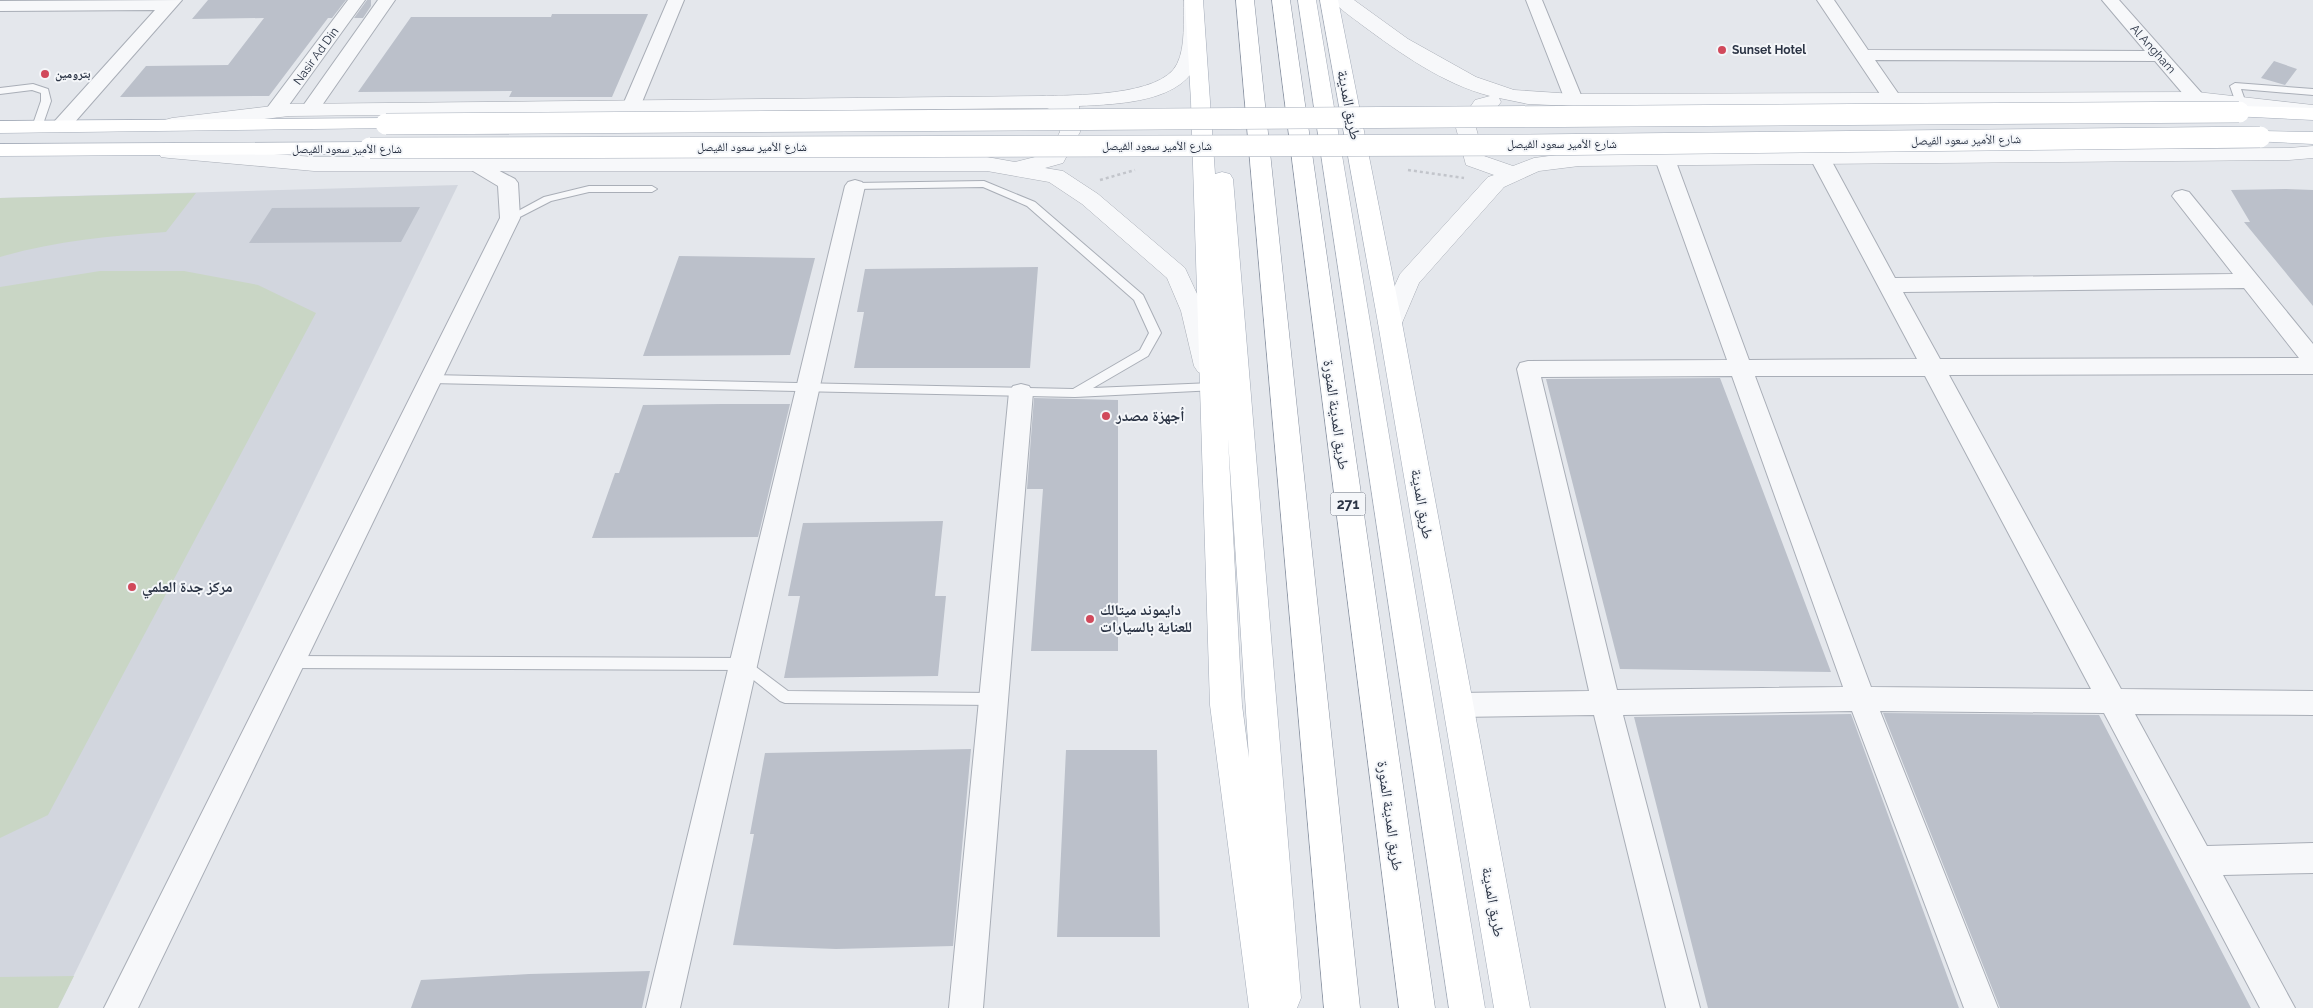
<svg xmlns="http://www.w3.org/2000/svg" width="2313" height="1008" font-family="Raleway,'Noto Naskh Arabic',sans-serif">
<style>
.built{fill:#d2d6de}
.green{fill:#c9d6c5}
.building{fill:#bbc0ca}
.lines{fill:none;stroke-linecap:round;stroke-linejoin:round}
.service-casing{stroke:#a9aeb7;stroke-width:2}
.minor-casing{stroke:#a9aeb7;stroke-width:2}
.tertiary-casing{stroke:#a9aeb7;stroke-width:1}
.primary-casing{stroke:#a3abb8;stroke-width:1}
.motorway-casing{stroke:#8b94a3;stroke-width:1}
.path{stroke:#c2c5cb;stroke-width:2.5;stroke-dasharray:3 3;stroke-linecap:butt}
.service{fill:#f7f8fa;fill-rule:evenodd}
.minor{fill:#f7f8fa;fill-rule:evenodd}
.tertiary{fill:#f7f8fa;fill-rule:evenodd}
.primary{fill:#fff;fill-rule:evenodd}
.motorway{fill:#fff;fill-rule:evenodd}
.primary-bridge-casing{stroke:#a3abb8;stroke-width:22;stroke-linecap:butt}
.primary-bridge{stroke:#fff;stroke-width:21}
.poi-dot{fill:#d1495b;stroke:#f4f6f9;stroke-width:2}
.labels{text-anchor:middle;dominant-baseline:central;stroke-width:4;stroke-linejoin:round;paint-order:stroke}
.far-street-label{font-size:12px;fill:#2b3445;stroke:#f4f6f9}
.far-poi-label{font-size:12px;font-weight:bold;fill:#2b3445;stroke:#f4f6f9;text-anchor:start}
.shield{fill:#f4f6f9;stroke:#676e7b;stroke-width:1}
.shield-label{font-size:14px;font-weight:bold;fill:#2b3445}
.street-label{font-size:15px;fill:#2b3445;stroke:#f4f6f9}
.poi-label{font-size:15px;font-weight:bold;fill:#2b3445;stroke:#f4f6f9;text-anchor:start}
</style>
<rect width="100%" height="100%" fill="#e4e7ec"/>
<path class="built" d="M 458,185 L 58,1008 L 0,1008 L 0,198 Z"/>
<path class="green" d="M 196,193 L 166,232 C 110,236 54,241 0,257 L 0,198 Z
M 100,271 L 184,271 L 258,285 L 316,313 L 48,815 L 0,838 L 0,287 Z
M 74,976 L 58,1008 L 0,1008 L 0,977 Z"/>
<path class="building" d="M 208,0 L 346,0 L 332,18 L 328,18 L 269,96 L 120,97 L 146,66 L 228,65 L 264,18 L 192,19 Z
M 367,0 L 371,0 L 371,6 L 363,18 L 354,18 Z
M 552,14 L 648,14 L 612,97 L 509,97 L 512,91 L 358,92 L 411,17 L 551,17 Z
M 2274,61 L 2297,69 L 2285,85 L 2261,78 Z
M 2285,189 L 2313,190 L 2313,306 L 2244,222 L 2250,222 L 2231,190 Z
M 420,207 L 401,242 L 249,243 L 272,208 Z
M 679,256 L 815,258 L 790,355 L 643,356 Z
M 1038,267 L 1030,368 L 854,368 L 864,312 L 857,312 L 865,269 Z
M 1720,378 L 1755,470 L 1831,672 L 1620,669 L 1546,379 Z
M 1034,398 L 1118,400 L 1118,651 L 1031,651 L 1043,489 L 1027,489 Z
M 721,404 L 790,404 L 758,537 L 592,538 L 615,473 L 619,473 L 643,405 Z
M 943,521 L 935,596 L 946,596 L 938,676 L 784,678 L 800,596 L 788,596 L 803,523 Z
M 1883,713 L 2099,715 L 2251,1008 L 2000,1008 Z
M 1851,714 L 1959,1008 L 1708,1008 L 1634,717 Z
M 971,749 L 953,946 L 836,949 L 733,945 L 754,834 L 750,834 L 765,753 Z
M 1066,750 L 1157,750 L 1160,937 L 1057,937 Z
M 650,971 L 642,1008 L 411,1008 L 421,980 L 529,974 Z"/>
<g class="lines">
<g class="service-casing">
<path id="service" d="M 2235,83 L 2313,89 L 2313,95 L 2241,89 L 2246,103 L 2241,106 L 2236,103 L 2230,86 Z
M 33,84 L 48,89 L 51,101 L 42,127 L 37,130 L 32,127 L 41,101 L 41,93 L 32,90 L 0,94 L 0,88 Z
M 984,181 L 1035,202 L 1143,295 L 1161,333 L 1148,356 L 1093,388 L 1212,383 L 1216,384 L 1218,387 L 1216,390 L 1075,397 L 431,383 L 425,379 L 431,375 L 1073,389 L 1140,350 L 1149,333 L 1134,300 L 1027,206 L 983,187 L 855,189 L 850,186 L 855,183 Z
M 589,186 L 652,186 L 657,189 L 652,192 L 589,192 L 551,201 L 514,220 L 510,221 L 505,218 L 544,197 Z
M 292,656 L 744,658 L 788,691 L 993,693 L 998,695 L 1000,699 L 998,703 L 993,705 L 785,703 L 780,701 L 741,670 L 292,668 L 287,666 L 285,662 L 287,658 Z"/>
</g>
<g class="minor-casing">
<path id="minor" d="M 182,0 L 67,131 L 53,131 L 51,127 L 53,123 L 155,10 L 0,11 L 0,1 Z
M 348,0 L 365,0 L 281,116 L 267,116 L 265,112 L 267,108 Z
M 378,0 L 395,0 L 316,114 L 302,114 L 300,110 Z
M 668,0 L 684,0 L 640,107 L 638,111 L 624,111 L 622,107 Z
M 1526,0 L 1542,0 L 1583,100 L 1581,104 L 1567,104 L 1565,100 Z
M 1817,0 L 1834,0 L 1868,50 L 2145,51 L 2102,0 L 2119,0 L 2206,98 L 2204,102 L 2190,102 L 2155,61 L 1875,60 L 1902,99 L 1900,103 L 1886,103 Z
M 1820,152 L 1827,154 L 1830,158 L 1895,278 L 2233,274 L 2172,196 L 2175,192 L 2182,190 L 2189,192 L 2313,344 L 2313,374 L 1949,375 L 2121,689 L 2313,691 L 2313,715 L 2135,714 L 2207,846 L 2313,843 L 2313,873 L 2223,875 L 2295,1008 L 2260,1008 L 2104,713 L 1880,711 L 1998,1008 L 1964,1008 L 1852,711 L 1623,715 L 1700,1008 L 1666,1008 L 1594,715 L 1458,717 L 1448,714 L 1444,705 L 1448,696 L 1458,693 L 1589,691 L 1517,369 L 1520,363 L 1528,361 L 1727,360 L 1655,159 L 1658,155 L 1672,155 L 1675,159 L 1749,360 L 1917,359 L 1810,158 L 1813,154 ZM 2244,288 L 2299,358 L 1940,359 L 1903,292 ZM 1732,376 L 1843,687 L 1617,690 L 1541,377 ZM 1755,376 L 1925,376 L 2091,689 L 1871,687 Z
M 475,158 L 515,179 L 518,183 L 520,218 L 138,1008 L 104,1008 L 500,218 L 498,186 L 468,168 L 465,164 L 468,160 Z
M 855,180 L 862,182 L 865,186 L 680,1008 L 646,1008 L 845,186 L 848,182 Z
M 1021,384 L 1029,386 L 1033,392 L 983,1008 L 949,1008 L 1009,392 L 1013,386 Z"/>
</g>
<g class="tertiary-casing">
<path id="tertiary" d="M 1184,0 L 1202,0 L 1199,58 C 1186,103 1118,104 1079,106 L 1080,132 L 1063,163 L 1045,168 L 1063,171 L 1098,194 L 1185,268 L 1205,311 L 1220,366 L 1216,372 L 1207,375 L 1198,372 L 1194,366 L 1181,311 L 1167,278 L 1082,204 L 1049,182 L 987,171 L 314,171 L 169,158 L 161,157 L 158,152 L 161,147 L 169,146 L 314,157 L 987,157 L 1015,162 L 1047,154 L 1060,132 L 1060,112 L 1046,108 L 289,116 L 172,130 L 165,128 L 162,124 L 165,120 L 172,118 L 289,104 L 1040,96 C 1072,95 1161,97 1177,64 C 1186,46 1183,20 1184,0 Z
M 1333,0 L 1354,0 L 1408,39 L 1476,77 L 1514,90 L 1574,94 L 2197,92 L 2313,105 L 2313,117 L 2197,104 L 1574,106 L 1528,104 L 1499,98 L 1501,102 L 1498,106 L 1489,109 L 1476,128 L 1484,156 L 1513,166 L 1534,158 L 1579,152 L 2289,148 L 2313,146 L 2313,158 L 2289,160 L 1579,166 L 1539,171 L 1504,187 L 1419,283 L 1402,323 L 1399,329 L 1390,331 L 1381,329 L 1378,323 L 1400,274 L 1488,177 L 1494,175 L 1466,165 L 1456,128 L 1475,100 L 1490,96 C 1443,84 1400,53 1362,25 C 1352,17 1340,10 1333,0 Z"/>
</g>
<g class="primary-casing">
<path id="primary" d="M 1185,0 L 1203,0 L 1215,174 L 1222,172 L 1230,174 L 1233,179 L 1301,998 L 1297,1008 L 1249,1008 L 1210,705 L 1191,101 ZM 1228,438 L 1249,758 L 1242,705 Z
M 1298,0 L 1316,0 L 1485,1008 L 1449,1008 Z
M 1320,0 L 1338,0 L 1402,323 L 1530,1008 L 1494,1008 L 1378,323 Z
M 2239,106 L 2313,108 L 2313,120 L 2232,116 L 2229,112 L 2232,108 Z
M 386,118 L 393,120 L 396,124 L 393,128 L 0,133 L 0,121 Z
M 2260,131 L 2313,132 L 2313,144 L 2253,141 L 2249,137 L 2253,133 Z
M 370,142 L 378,143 L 381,148 L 378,153 L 370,154 L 0,156 L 0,144 Z"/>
</g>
<g class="motorway-casing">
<path id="motorway" d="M 1236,0 L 1254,0 L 1360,1008 L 1324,1008 Z
M 1272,0 L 1290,0 L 1435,1008 L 1399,1008 Z"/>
</g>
<path class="path" d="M 1408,170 L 1464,178
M 1100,180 L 1135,170"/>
<use href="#service" class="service"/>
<use href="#minor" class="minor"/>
<use href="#tertiary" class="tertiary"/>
<use href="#primary" class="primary"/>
<use href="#motorway" class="motorway"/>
<g class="primary-bridge-casing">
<path id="primary-bridge" d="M 386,124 L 2239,112
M 370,148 L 1528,145 L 2260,137"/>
</g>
<use href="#primary-bridge" class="primary-bridge"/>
</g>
<g class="poi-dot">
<circle cx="1722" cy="50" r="5"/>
<circle cx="45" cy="74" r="5"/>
<circle cx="1106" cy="416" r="5"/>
<circle cx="132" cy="587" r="5"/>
<circle cx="1090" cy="619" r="5"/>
</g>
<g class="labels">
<g class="far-street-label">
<text transform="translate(2153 49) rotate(48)">Al Angham</text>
<text transform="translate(316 56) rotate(-54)">Nasir Ad Din</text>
<text transform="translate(1966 140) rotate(-1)">شارع الأمير سعود الفيصل</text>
<text x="1562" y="144">شارع الأمير سعود الفيصل</text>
<text x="1157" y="146">شارع الأمير سعود الفيصل</text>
<text x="752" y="147">شارع الأمير سعود الفيصل</text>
<text x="347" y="149">شارع الأمير سعود الفيصل</text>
</g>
<g class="far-poi-label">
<text x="1732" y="50">Sunset Hotel</text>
<text x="55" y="74">بترومين</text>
</g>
<rect class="shield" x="1330.5" y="492.5" width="35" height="23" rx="4"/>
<g class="shield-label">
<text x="1348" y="504">271</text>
</g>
<g class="street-label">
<text transform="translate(1349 105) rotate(79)">طريق المدينة</text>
<text transform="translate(1336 415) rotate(82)">طريق المدينة المنورة</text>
<text transform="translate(1422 504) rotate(80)">طريق المدينة</text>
<text transform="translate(1390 816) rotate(82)">طريق المدينة المنورة</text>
<text transform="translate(1493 902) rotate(80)">طريق المدينة</text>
</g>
<g class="poi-label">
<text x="1116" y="416">أجهزة مصدر</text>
<text x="142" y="587">مركز جدة العلمي</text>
<text x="1100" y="610">دايموند ميتالك<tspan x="1100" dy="17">للعناية بالسيارات</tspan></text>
</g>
</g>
</svg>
